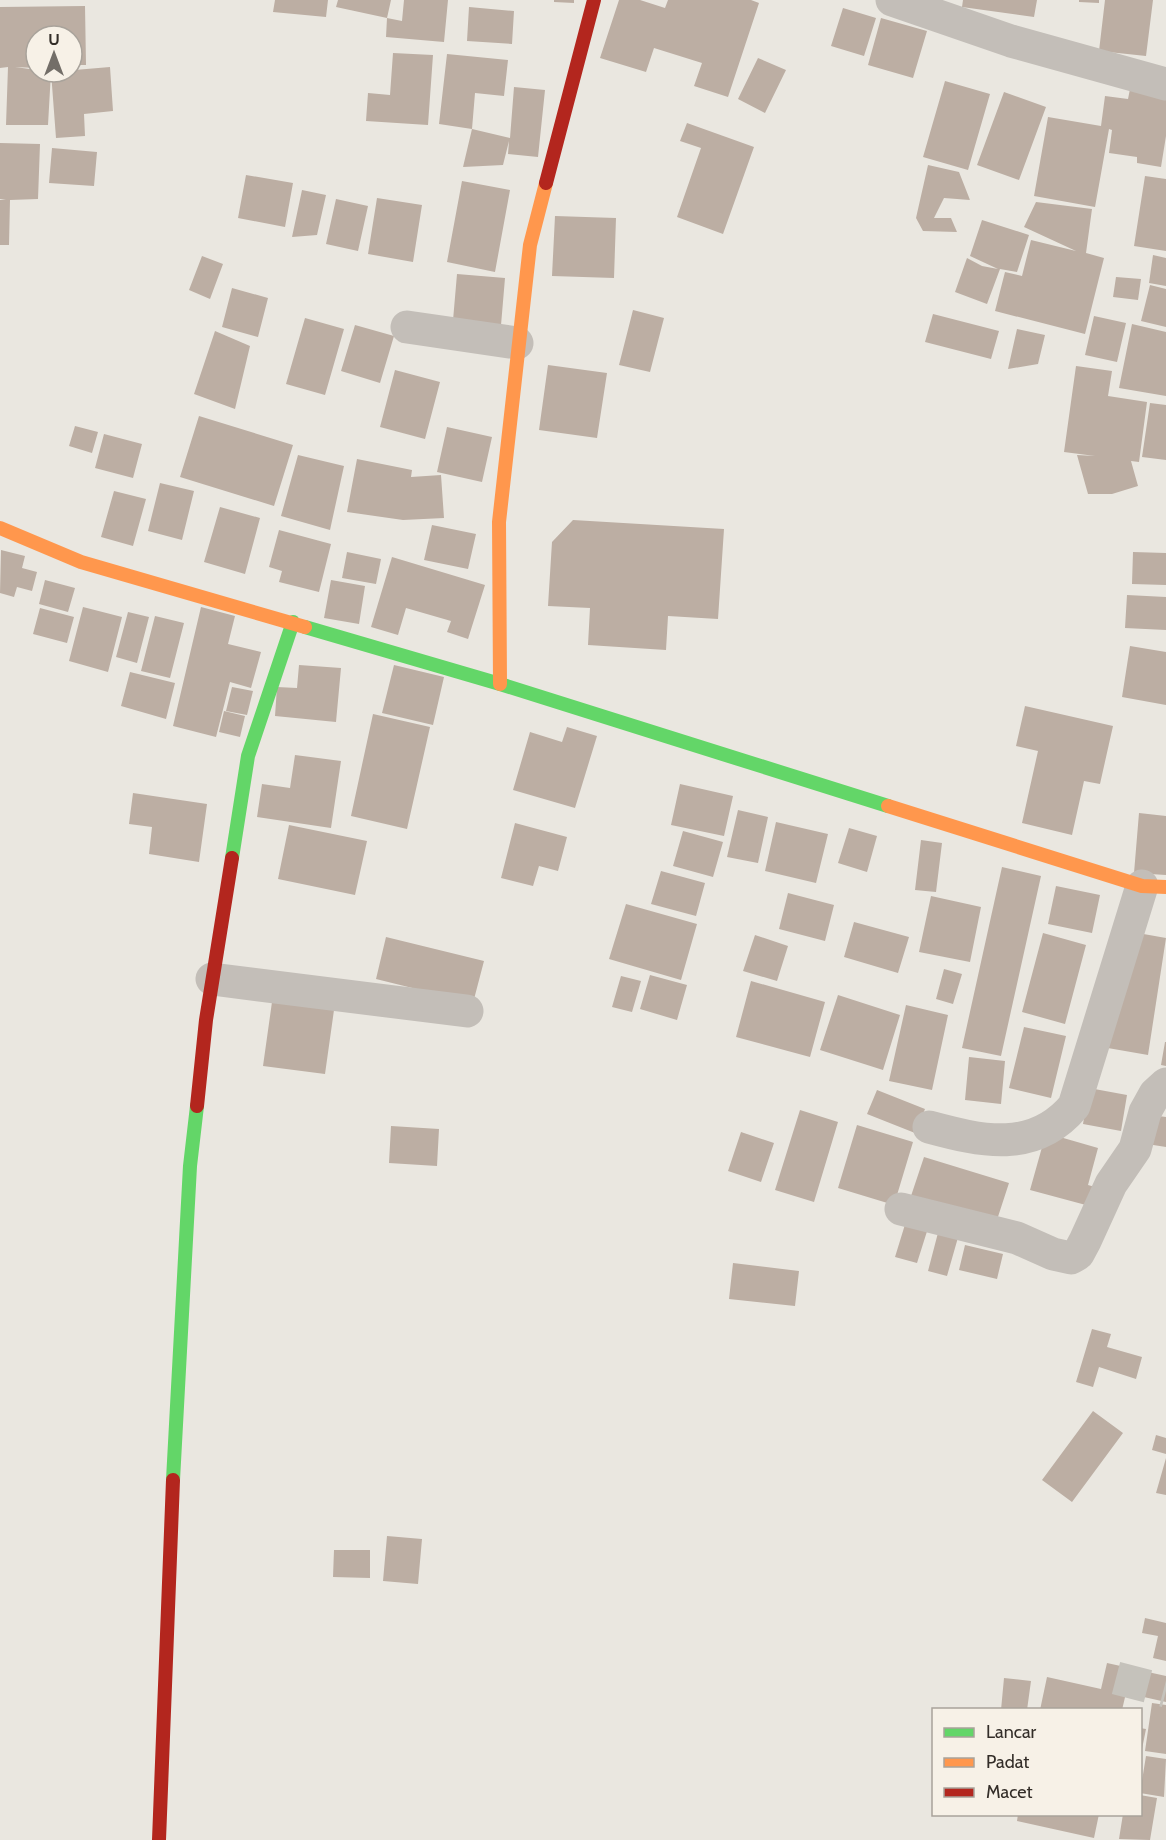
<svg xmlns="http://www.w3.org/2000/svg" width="1166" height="1840" font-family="Cabin,sans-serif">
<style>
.building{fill:#bcaea3}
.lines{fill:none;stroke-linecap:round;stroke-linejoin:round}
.street-tunnel{stroke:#c5c2bb;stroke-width:33;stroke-dasharray:33 16;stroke-linecap:butt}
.street{stroke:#c3beb8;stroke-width:33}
.fast{stroke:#63d668;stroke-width:14}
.slow{stroke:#ff974d;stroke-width:14}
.jam{stroke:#b3261e;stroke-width:14}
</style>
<rect width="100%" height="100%" fill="#eae7e0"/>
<path class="building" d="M 275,0 L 328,0 L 326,17 L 273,12 Z
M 338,0 L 391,0 L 387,18 L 336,7 Z
M 404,0 L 448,0 L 444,42 L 386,37 L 387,18 L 402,21 Z
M 554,0 L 574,0 L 574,3 L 554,2 Z
M 619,0 L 640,0 L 665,8 L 668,0 L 751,0 L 759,3 L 728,97 L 694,86 L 702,63 L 654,48 L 646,72 L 600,58 Z
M 963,0 L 1037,0 L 1034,17 L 962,7 Z
M 1079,0 L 1099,0 L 1099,3 L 1079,2 Z
M 1105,0 L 1153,0 L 1146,56 L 1099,51 Z
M 85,6 L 86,65 L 72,65 L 72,36 L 36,36 L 36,68 L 15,67 L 51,72 L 48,125 L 6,125 L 8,67 L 0,68 L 0,7 Z
M 469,7 L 514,11 L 512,44 L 467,41 Z
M 843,8 L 876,18 L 864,56 L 831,46 Z
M 881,18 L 927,31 L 913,78 L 868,65 Z
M 393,53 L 433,55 L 428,125 L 366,121 L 368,93 L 390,95 Z
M 447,54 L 508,60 L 504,96 L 475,93 L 472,129 L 510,138 L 514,87 L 545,90 L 538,157 L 508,154 L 509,141 L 503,165 L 463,167 L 472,129 L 439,124 Z
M 758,58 L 786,70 L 765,113 L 738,99 Z
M 110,67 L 113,111 L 84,114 L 85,136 L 56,138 L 51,72 Z
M 945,81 L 990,94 L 968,170 L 923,157 Z
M 1130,89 L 1166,94 L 1166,136 L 1161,167 L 1137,163 L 1137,157 L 1109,153 L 1112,130 L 1109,129 L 1095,207 L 1034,196 L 1048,117 L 1101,126 L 1105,96 L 1128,99 Z
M 1004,92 L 1046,107 L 1019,180 L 977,165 Z
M 687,123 L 754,147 L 723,234 L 677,217 L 701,148 L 680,141 Z
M 0,143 L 40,144 L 38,199 L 10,200 L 9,245 L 0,245 L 0,200 L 6,200 L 0,199 Z
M 52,148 L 97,152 L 94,186 L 49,183 Z
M 928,165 L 959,172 L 970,200 L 944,198 L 934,218 L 951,218 L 957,232 L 923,231 L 916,218 Z
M 246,175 L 293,183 L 285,227 L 238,218 Z
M 1145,176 L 1166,179 L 1166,251 L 1134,246 Z
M 462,181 L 510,190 L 495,272 L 447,262 Z
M 302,190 L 326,195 L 317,235 L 292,237 Z
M 377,198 L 422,205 L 413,262 L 368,254 Z
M 336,199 L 368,206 L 358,251 L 326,244 Z
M 1036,202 L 1092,209 L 1086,253 L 1104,258 L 1085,334 L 995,311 L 1005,272 L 1022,276 L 1031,240 L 1076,251 L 1024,227 Z
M 555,216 L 616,218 L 614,278 L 552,276 Z
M 982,220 L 1029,235 L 1017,272 L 1000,269 L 987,304 L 955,292 L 967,258 L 982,266 L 998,269 L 970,256 Z
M 1153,255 L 1166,258 L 1166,286 L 1149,283 Z
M 202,256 L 223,264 L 210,299 L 189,290 Z
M 457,274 L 505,278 L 500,337 L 452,332 Z
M 1116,277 L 1141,279 L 1138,300 L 1113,297 Z
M 1150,285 L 1166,289 L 1166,327 L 1141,321 Z
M 232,288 L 268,298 L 258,337 L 222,327 Z
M 633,310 L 664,318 L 650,372 L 619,365 Z
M 933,314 L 999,331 L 991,359 L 925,342 Z
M 1094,316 L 1126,323 L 1117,362 L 1085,355 Z
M 305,318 L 344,329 L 325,395 L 286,384 Z
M 1132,324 L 1166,332 L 1166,396 L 1119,388 Z
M 355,325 L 394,336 L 380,383 L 341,371 Z
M 1017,329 L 1045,335 L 1038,364 L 1008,369 Z
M 215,331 L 250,346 L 235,409 L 194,394 Z
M 548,365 L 607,373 L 597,438 L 539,430 Z
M 1076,366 L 1112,371 L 1108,396 L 1147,402 L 1139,462 L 1131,461 L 1138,486 L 1112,494 L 1088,494 L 1077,455 L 1095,456 L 1064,452 Z
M 395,370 L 440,382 L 425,439 L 380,427 Z
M 1150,403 L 1166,405 L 1166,460 L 1142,457 Z
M 199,416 L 293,445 L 274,506 L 180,477 Z
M 75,426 L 98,432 L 92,453 L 69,446 Z
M 447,427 L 492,437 L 482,482 L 437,472 Z
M 104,434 L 142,444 L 133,478 L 95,468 Z
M 298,455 L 344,466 L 330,530 L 281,516 Z
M 357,459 L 412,470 L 411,477 L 441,475 L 444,518 L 403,520 L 347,512 Z
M 160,483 L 194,491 L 182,540 L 148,531 Z
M 114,491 L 146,499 L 133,546 L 101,537 Z
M 220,507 L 260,518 L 245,574 L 204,562 Z
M 573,520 L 724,529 L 718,619 L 668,616 L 666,650 L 588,645 L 590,608 L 548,606 L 552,542 Z
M 432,525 L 476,534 L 468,569 L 424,560 Z
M 279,530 L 331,544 L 319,592 L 279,582 L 282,571 L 269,567 Z
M 1,550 L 25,556 L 22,568 L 37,572 L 32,591 L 17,587 L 14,597 L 0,593 Z
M 347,552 L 381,559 L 376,584 L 342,578 Z
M 1133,552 L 1166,553 L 1166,585 L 1132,584 Z
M 392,557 L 485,585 L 468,639 L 447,632 L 451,621 L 406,608 L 398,635 L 371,627 Z
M 45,580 L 75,588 L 68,612 L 39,604 Z
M 331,580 L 365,586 L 359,624 L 324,618 Z
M 1127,595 L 1166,597 L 1166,630 L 1125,628 Z
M 83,607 L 122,617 L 108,672 L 69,661 Z
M 201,607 L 235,616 L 228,644 L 261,652 L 251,688 L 230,682 L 216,737 L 173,726 Z
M 40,608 L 74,617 L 67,643 L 33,634 Z
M 128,612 L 149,617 L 137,663 L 116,657 Z
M 155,616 L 184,623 L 170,678 L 141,671 Z
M 1130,646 L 1166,652 L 1166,705 L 1122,697 Z
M 299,665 L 341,668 L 336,722 L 275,716 L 277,687 L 297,688 Z
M 394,665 L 444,677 L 433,725 L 382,713 Z
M 130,672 L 175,683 L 166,719 L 121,706 Z
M 232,687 L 253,691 L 247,715 L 226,711 Z
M 1025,706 L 1113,726 L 1100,784 L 1084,781 L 1072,835 L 1022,823 L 1038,751 L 1016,746 Z
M 224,711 L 245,716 L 240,737 L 219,732 Z
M 373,714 L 430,727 L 407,829 L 351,816 Z
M 567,727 L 597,736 L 575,808 L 513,790 L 530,732 L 562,742 Z
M 295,755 L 341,761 L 331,828 L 257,817 L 262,784 L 290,788 Z
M 680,784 L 733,796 L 724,836 L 671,825 Z
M 133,793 L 207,804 L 199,862 L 149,854 L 152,827 L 129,824 Z
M 738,810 L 768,817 L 758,863 L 727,857 Z
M 1139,813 L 1166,816 L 1166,875 L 1134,873 Z
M 776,822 L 828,834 L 816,883 L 765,871 Z
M 515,823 L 567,837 L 558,871 L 539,866 L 533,886 L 501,878 Z
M 289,825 L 367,841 L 355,895 L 278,879 Z
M 849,828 L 877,836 L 867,872 L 838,863 Z
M 683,831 L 723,842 L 713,877 L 673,866 Z
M 921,840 L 942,843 L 936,892 L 915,890 Z
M 1002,867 L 1041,876 L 1001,1056 L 962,1048 Z
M 661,871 L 705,883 L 696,916 L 651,904 Z
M 1056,886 L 1100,895 L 1092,933 L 1048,924 Z
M 788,893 L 834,905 L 825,941 L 779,929 Z
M 931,896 L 981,907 L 970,962 L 919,952 Z
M 626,904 L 697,924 L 681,980 L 609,959 Z
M 854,922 L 909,937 L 898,973 L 844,957 Z
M 1121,930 L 1166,938 L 1148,1055 L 1102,1047 Z
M 1043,933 L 1086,945 L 1065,1024 L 1022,1012 Z
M 755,935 L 788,946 L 777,981 L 743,971 Z
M 386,937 L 484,961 L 473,1003 L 376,979 Z
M 944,969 L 962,974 L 953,1004 L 936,999 Z
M 650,975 L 687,985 L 677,1020 L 640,1009 Z
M 621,976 L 641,981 L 632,1012 L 612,1007 Z
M 751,981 L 825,1002 L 810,1057 L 736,1037 Z
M 838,995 L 900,1015 L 883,1070 L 820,1050 Z
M 272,1002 L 334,1010 L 325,1074 L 263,1066 Z
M 906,1005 L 948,1015 L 932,1090 L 889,1081 Z
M 1024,1027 L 1066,1036 L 1051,1098 L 1009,1088 Z
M 1165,1042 L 1166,1042 L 1166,1066 L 1161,1065 Z
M 969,1057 L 1005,1061 L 1001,1104 L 965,1100 Z
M 1089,1088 L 1127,1095 L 1121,1131 L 1083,1124 Z
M 877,1090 L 925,1109 L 915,1133 L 867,1114 Z
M 800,1110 L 838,1122 L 814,1202 L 775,1190 Z
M 1151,1115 L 1166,1117 L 1166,1147 L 1147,1144 Z
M 857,1125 L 913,1142 L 894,1205 L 838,1188 Z
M 391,1126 L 439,1129 L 437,1166 L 389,1163 Z
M 741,1132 L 774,1143 L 761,1182 L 728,1171 Z
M 1046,1133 L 1098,1148 L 1088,1185 L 1102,1189 L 1097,1208 L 1030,1190 Z
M 924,1157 L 1009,1183 L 994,1229 L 909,1202 Z
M 907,1218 L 929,1225 L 917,1263 L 895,1257 Z
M 939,1229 L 959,1234 L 947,1276 L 928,1271 Z
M 965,1245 L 1003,1254 L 997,1279 L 959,1270 Z
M 733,1263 L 799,1271 L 795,1306 L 729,1299 Z
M 1092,1329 L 1111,1334 L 1107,1347 L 1142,1357 L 1136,1379 L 1099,1367 L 1093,1387 L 1076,1382 Z
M 1093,1411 L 1123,1433 L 1072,1502 L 1042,1480 Z
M 1156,1435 L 1166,1438 L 1166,1454 L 1152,1450 Z
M 1166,1458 L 1166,1495 L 1156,1493 Z
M 387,1536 L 422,1539 L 418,1584 L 383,1581 Z
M 334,1550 L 370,1550 L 370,1578 L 333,1577 Z
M 1145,1618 L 1166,1623 L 1166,1661 L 1153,1658 L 1158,1636 L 1142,1633 Z
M 1107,1663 L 1166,1676 L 1166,1702 L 1126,1693 L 1122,1710 L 1040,1710 L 1047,1677 L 1101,1689 Z
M 1004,1678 L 1031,1681 L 1027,1710 L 1001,1710 Z
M 1152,1703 L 1166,1705 L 1166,1754 L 1145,1751 Z
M 1140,1728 L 1146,1729 L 1142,1749 L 1140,1749 Z
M 1146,1756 L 1166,1759 L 1164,1797 L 1140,1793 Z
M 1140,1795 L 1157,1798 L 1150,1840 L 1119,1839 L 1123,1814 L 1140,1814 Z
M 1018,1814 L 1099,1814 L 1094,1838 L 1017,1821 Z"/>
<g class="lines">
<path class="street-tunnel" d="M 1116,1678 L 1166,1691"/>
<path class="street" d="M 892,0 L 1011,41 L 1166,84
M 407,327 L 517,343
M 212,979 L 467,1011
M 929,1127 C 981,1141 1034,1154 1074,1106 L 1142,886
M 901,1209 L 1017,1238 L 1053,1254 L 1071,1258 L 1078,1254 L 1085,1241 L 1111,1184 L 1135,1149 L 1145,1112 L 1155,1094 L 1166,1084"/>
<path class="fast" d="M 305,627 L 500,684 L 888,806
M 232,858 L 248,756 L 293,622
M 173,1480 L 190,1166 L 197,1106"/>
<path class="slow" d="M 0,528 L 81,562 L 305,627
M 500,684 L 499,522 L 530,245 L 546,183
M 888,806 L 1142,886 L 1166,887"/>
<path class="jam" d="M 546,183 L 594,0
M 197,1106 L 206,1020 L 232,858
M 159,1840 L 173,1480"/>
</g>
<rect x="932" y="1708" width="210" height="108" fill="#f7f1e7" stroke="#a9a39b" stroke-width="1.5"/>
<rect x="944" y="1728" width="30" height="9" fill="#63d668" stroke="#a9a39b" stroke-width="1.5"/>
<text x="986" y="1738" font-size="18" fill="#332d28">Lancar</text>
<rect x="944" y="1758" width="30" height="9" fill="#ff974d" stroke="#a9a39b" stroke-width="1.5"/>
<text x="986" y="1768" font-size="18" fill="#332d28">Padat</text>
<rect x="944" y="1788" width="30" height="9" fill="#b3261e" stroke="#a9a39b" stroke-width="1.5"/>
<text x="986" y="1798" font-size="18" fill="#332d28">Macet</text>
<g transform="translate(54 54)"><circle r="28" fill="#f7f1e7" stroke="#a9a39b" stroke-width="1.5"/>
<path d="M0-4.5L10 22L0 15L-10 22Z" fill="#736e68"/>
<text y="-9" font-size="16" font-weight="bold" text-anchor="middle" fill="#332d28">U</text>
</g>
</svg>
